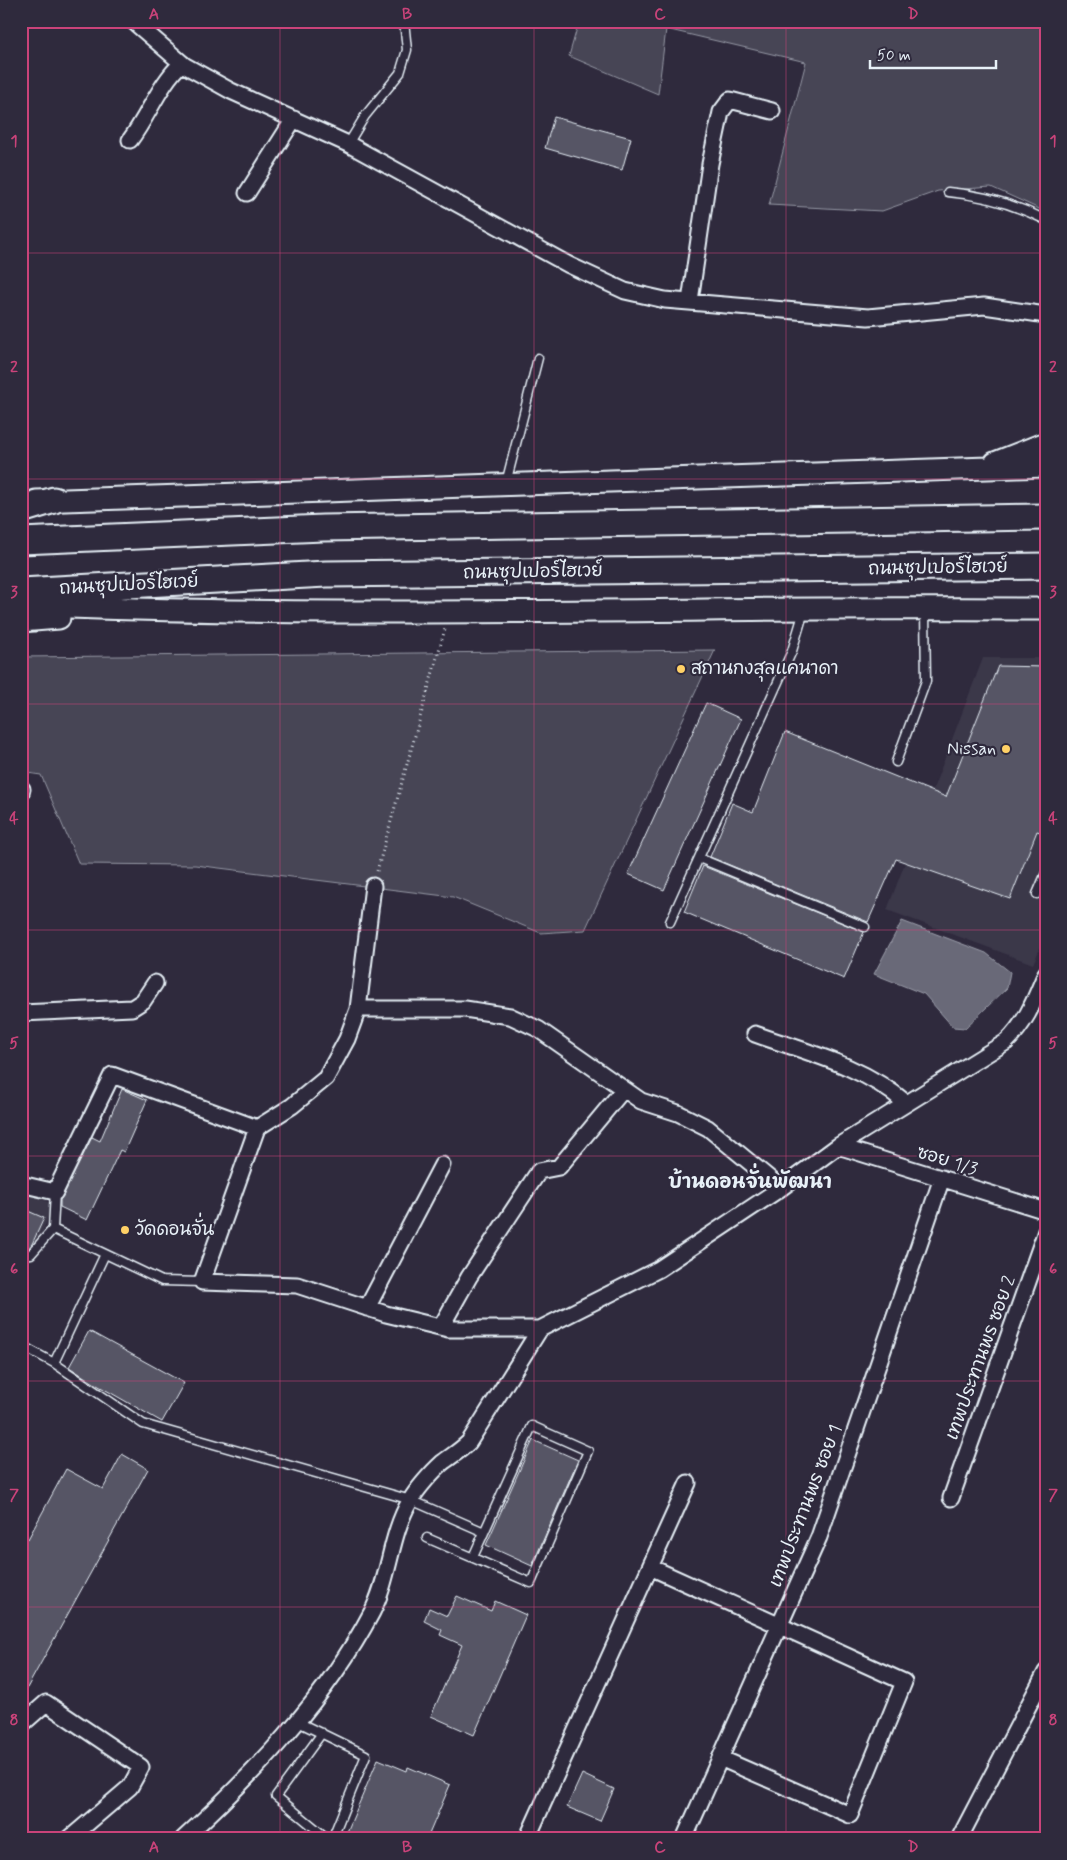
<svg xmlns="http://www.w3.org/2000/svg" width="1067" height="1860" font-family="Mynerve,'Playpen Sans Thai',sans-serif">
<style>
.built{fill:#3b3749}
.green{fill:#464455;stroke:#979aa6}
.water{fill:#696978;stroke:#9c9fab}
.building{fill:#575565;stroke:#e8f1f8}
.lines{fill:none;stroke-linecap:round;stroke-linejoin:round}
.service-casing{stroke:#e8f1f8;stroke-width:11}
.minor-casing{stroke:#e8f1f8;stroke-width:19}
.secondary-casing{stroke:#e8f1f8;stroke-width:25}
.trunk-casing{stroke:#e8f1f8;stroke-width:29}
.path{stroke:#e8f1f8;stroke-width:3;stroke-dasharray:1 4;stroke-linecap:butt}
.service{stroke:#2f2a3d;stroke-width:8}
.minor{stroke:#2f2a3d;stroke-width:15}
.secondary{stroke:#2f2a3d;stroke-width:21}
.trunk{stroke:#2f2a3d;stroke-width:25}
.grid{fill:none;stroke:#ca437a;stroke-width:1;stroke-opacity:0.55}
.poi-dot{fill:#ffd166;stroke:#2f2a3d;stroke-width:2}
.labels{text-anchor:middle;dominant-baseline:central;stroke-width:4.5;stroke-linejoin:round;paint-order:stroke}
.street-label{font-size:18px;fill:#e8f1f8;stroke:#2f2a3d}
.poi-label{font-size:18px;fill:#e8f1f8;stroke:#2f2a3d;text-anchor:start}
.neighbourhood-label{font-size:19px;font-weight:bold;fill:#e8f1f8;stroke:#2f2a3d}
.neatline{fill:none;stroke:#ca437a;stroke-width:2}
.grid-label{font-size:16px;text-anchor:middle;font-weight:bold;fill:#ca437a}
</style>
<rect width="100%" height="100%" fill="#2f2a3d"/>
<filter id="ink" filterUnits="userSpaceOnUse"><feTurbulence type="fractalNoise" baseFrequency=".02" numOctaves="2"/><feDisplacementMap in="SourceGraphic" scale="10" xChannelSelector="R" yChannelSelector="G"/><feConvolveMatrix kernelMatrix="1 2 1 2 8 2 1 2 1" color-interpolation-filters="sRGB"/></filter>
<g filter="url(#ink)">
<path class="built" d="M 983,658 L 1046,658 L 1046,935 L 1033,964 L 887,910 Z
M 21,1191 L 54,1204 L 32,1256 L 21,1267 Z"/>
<path class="green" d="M 579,21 L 1046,21 L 1046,212 L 991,187 L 938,191 L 882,211 L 769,205 L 806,62 L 666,29 L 658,94 L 569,56 Z
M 715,650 L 585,930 L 541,933 L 453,897 L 195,865 L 79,864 L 41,775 L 21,772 L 21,657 Z"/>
<path class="water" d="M 902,921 L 986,953 L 1010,972 L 1007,988 L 965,1028 L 953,1027 L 924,994 L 874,974 Z"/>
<path class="building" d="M 554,117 L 631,138 L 622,170 L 545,148 Z
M 998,666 L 1046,667 L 1046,834 L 1037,831 L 1010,899 L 896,859 L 868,922 L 710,857 L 732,803 L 753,812 L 785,732 L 946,797 Z
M 706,703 L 741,719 L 664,890 L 628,874 Z
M 703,866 L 864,932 L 844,979 L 684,912 Z
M 122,1089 L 147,1100 L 124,1152 L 120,1150 L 87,1220 L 60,1207 L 60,1200 L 92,1137 L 100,1141 Z
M 21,1208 L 44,1218 L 32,1244 L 28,1249 L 21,1249 Z
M 89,1331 L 184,1383 L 162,1422 L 97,1385 L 69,1367 Z
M 533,1440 L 578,1460 L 532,1566 L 486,1545 Z
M 122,1454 L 148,1469 L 21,1699 L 21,1544 L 25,1537 L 28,1539 L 66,1469 L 103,1489 Z
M 457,1596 L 491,1611 L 495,1601 L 526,1615 L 474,1735 L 431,1716 L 462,1645 L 440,1635 L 442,1630 L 424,1621 L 429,1608 L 447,1616 Z
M 378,1759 L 407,1771 L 408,1767 L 450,1785 L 427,1839 L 344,1839 Z
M 582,1774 L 614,1789 L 600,1821 L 567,1807 Z"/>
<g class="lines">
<g class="service-casing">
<path id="service" d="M 348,144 L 365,116 L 400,73 L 407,50 L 404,21
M 948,192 C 983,195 1014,204 1046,220
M 506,483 L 538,358
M 896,762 L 926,681 L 925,611
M 699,858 L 865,927
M 1037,894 L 1046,873
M 670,922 L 792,651 L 804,611
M 53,1229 L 55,1192
M 21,1255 L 31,1254 L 53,1229 L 162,1281 L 202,1282
M 21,1345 L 54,1363 L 143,1424 L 411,1500 L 484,1532
M 54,1363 L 105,1254
M 427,1538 L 531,1583 L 588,1451 L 532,1426 L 473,1557
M 298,1722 L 366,1755 L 332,1839
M 322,1733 L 276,1796 L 328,1839"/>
</g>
<g class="minor-casing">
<path id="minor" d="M 133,21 L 184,65 L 231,91 L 348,144 L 569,265 L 625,291 L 665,300 L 868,317 L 984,306 L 1046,315
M 130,140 C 149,115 159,84 182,63
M 247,193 L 294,119
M 690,301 L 710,164 L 721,112 L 730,100 L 772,111
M 21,793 L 22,789
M 358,1009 L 465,1009 L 510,1016 L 538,1029 L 641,1101 L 678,1113 L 708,1128 L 781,1188
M 21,1013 L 132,1008 L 143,1001 L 155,983
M 755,1034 C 806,1052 864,1066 906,1103
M 257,1128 L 202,1282 L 297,1285 L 386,1314 L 448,1329 L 540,1329 L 659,1269 L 781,1188 L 838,1146 L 1006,1042 C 1027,1022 1035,999 1046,973
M 257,1128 L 292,1106 L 326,1078 L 347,1039 L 358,1009 L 373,886
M 838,1146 L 1046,1211
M 21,1184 L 55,1192 L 112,1075 L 257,1128
M 367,1308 L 442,1165
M 441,1327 L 469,1277 L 539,1171 L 559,1167 L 623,1090
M 951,1498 L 1046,1231
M 650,1567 L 904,1682 L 850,1815 L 720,1758
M 21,1725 L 46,1703 L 141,1767 L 130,1787 L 69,1839
M 183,1839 C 254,1774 327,1698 372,1612 C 390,1577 390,1535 410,1501 C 417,1489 432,1472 442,1463 C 451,1456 460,1451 469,1442 L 540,1329
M 527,1839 L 688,1483
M 684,1839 L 819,1537 L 942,1178
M 959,1839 L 1046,1672"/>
</g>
<g class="secondary-casing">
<path id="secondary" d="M 995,463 L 1046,443
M 36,501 L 1046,466
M 21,605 C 249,615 478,612 706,610 C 819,608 932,609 1046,609
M 21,621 L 59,618"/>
</g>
<g class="trunk-casing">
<path id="trunk" d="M 21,510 L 54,500
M 21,541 L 323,528 L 1046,517
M 21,591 L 326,574 L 1046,566"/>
</g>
<path class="path" d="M 377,871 L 445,629"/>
<use href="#service" class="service"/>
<use href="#minor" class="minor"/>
<use href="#secondary" class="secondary"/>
<use href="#trunk" class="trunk"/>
</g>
</g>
<path class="grid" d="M 280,21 L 280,1839M 534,21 L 534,1839M 786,21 L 786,1839M 21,253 L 1046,253M 21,479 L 1046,479M 21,704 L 1046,704M 21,930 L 1046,930M 21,1156 L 1046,1156M 21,1381 L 1046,1381M 21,1607 L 1046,1607"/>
<g class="poi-dot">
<circle cx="681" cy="669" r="5"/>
<circle cx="1006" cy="749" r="5"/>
<circle cx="125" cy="1230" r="5"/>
</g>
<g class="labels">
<g class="street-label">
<text transform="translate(938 568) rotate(-1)">ถนนซุปเปอร์ไฮเวย์</text>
<text transform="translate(533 572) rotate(-1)">ถนนซุปเปอร์ไฮเวย์</text>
<text transform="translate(129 585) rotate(-3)">ถนนซุปเปอร์ไฮเวย์</text>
<text transform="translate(947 1161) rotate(17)">ซอย 1/3</text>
<text transform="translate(981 1358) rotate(-70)">เทพประทานพร ซอย 2</text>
<text transform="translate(806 1506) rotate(-69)">เทพประทานพร ซอย 1</text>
</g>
<g class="poi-label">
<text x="691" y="669">สถานกงสุลแคนาดา</text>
<text x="996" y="749" text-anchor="end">Nissan</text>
<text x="135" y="1230">วัดดอนจั่น</text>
</g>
<g class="neighbourhood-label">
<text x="750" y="1182">บ้านดอนจั่นพัฒนา</text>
</g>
</g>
<rect width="1067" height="1860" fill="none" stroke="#2f2a3d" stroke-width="55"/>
<path d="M870 60v8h126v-8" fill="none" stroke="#e8f1f8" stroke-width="2.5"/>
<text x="877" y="60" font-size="15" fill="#e8f1f8" stroke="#2f2a3d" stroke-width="4" paint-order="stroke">50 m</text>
<rect x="28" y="28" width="1012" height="1804" class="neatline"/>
<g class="grid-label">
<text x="154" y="19">A</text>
<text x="407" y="19">B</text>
<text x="660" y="19">C</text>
<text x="913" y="19">D</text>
<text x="14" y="146">1</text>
<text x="1053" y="146">1</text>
<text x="14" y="372">2</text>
<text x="1053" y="372">2</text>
<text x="14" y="597">3</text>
<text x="1053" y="597">3</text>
<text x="14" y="823">4</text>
<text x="1053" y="823">4</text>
<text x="14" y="1048">5</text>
<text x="1053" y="1048">5</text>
<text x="14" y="1274">6</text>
<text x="1053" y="1274">6</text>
<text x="14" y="1500">7</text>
<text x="1053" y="1500">7</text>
<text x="14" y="1725">8</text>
<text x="1053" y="1725">8</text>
<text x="154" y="1852">A</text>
<text x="407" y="1852">B</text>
<text x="660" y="1852">C</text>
<text x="913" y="1852">D</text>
</g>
</svg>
